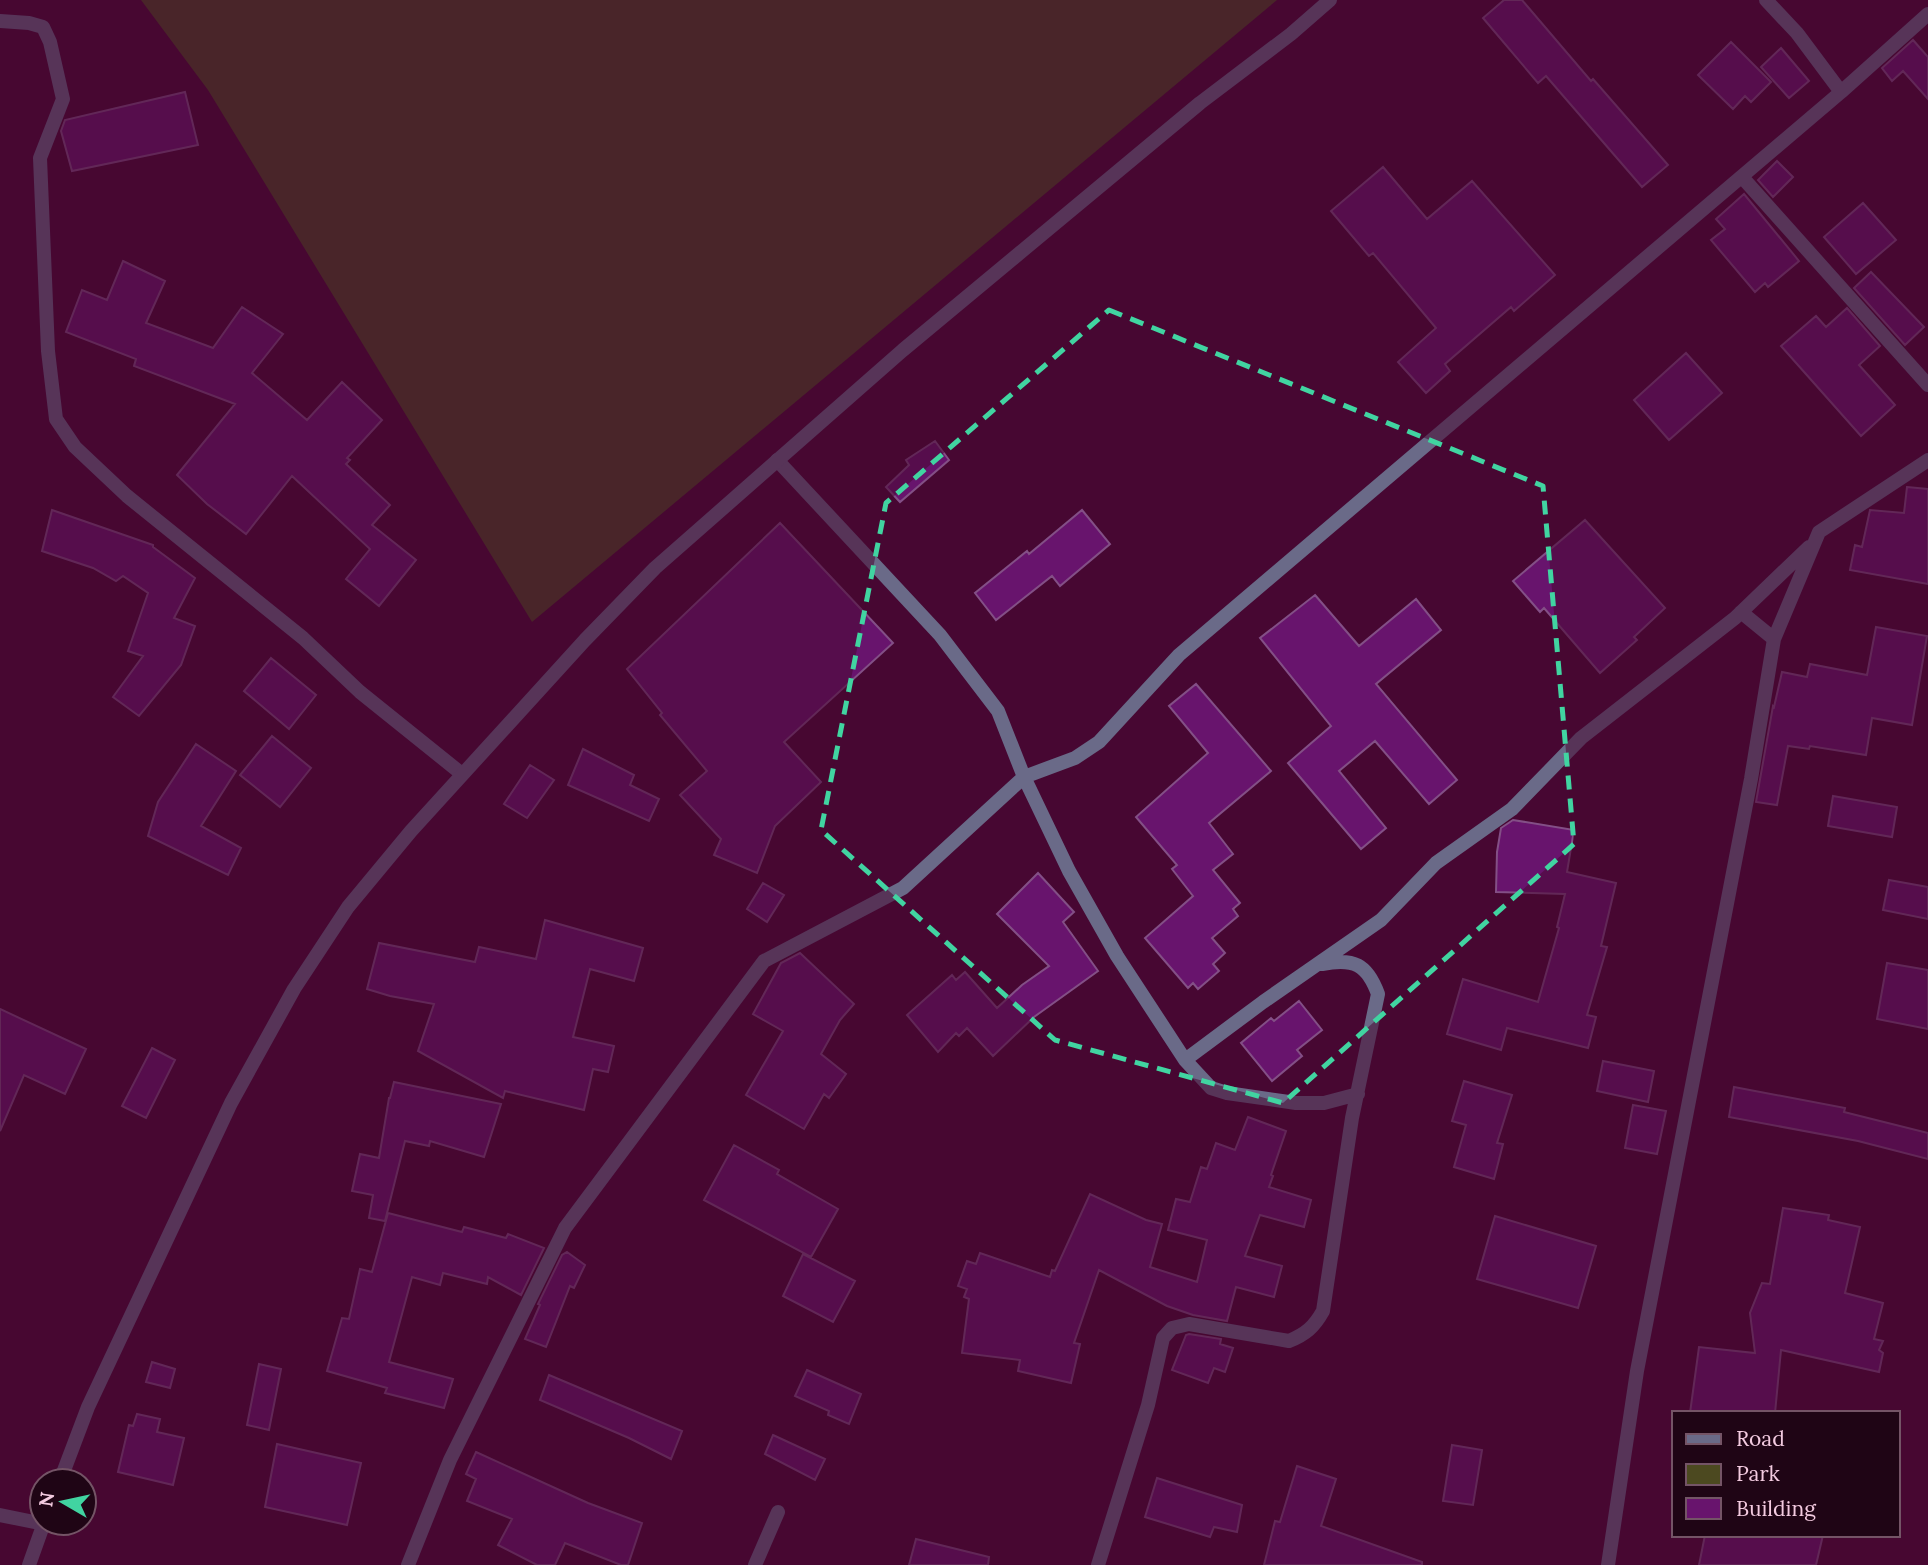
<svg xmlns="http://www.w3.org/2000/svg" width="1928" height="1565" font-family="Lora,serif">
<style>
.green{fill:#4c4920}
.building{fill:#68146d;stroke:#834f86;stroke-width:2}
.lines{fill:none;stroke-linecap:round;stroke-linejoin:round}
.minor{stroke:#6a6a88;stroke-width:14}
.tertiary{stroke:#6a6a88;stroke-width:14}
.marked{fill:none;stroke:#41d4a1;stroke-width:5;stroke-dasharray:14 9;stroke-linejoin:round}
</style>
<rect width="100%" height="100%" fill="#470732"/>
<path class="green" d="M 141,0 L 1277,0 L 532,622 L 208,90 Z"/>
<path class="building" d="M 1504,0 L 1522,0 L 1591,81 L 1593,79 L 1668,165 L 1642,187 L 1546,76 L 1538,83 L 1483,18 Z
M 1913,40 L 1928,57 L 1928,99 L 1903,71 L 1892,81 L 1882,68 Z
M 1731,42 L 1771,82 L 1751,102 L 1745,96 L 1733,109 L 1698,75 Z
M 1781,48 L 1809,81 L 1789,98 L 1761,67 Z
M 185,92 L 198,145 L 72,171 L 61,131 L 65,120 Z
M 1777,161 L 1793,177 L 1773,197 L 1758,180 Z
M 1383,167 L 1427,219 L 1472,181 L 1555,275 L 1514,311 L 1511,307 L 1445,364 L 1450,371 L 1426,393 L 1398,362 L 1436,328 L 1373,253 L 1369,256 L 1331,211 Z
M 1744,194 L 1799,261 L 1768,287 L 1765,283 L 1755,292 L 1711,240 L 1725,229 L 1716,219 Z
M 1863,203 L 1896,240 L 1856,274 L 1824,237 Z
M 123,261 L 165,281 L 146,323 L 213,348 L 242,307 L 283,334 L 252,373 L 307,420 L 342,382 L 382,420 L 347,458 L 350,460 L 346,464 L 390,505 L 372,525 L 416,560 L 379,606 L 346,579 L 370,549 L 292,476 L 246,534 L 207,504 L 177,475 L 235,404 L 134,366 L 136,359 L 66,332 L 82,290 L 107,300 Z
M 1871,272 L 1924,327 L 1905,345 L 1854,288 Z
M 1847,308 L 1880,346 L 1859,365 L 1895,405 L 1861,436 L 1781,346 L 1816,316 L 1826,327 Z
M 1686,353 L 1722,393 L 1669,440 L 1634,400 Z
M 935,441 L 949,460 L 900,502 L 886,487 L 909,465 L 906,460 Z
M 1907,487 L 1928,489 L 1928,584 L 1850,570 L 1855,545 L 1862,547 L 1870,510 L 1904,513 Z
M 52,510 L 153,545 L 153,547 L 195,578 L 174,618 L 195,626 L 181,665 L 139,716 L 113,697 L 143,656 L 128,651 L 148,593 L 123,576 L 116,581 L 93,568 L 42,551 Z
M 1082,510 L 1110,544 L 1060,586 L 1052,576 L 996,620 L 975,593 L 1027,551 L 1029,554 Z
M 1585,520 L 1665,608 L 1634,637 L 1637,640 L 1600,673 L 1544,608 L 1540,612 L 1513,581 Z
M 780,523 L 893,643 L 784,742 L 821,782 L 775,826 L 757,873 L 714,855 L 721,839 L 680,795 L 707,771 L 660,715 L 662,713 L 627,669 Z
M 1315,595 L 1359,646 L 1416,599 L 1441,630 L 1376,684 L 1457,780 L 1429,804 L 1375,741 L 1339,771 L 1386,828 L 1361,849 L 1288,763 L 1331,726 L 1260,638 Z
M 1876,627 L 1927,636 L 1912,725 L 1872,718 L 1866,755 L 1810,746 L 1809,749 L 1788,746 L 1777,805 L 1756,802 L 1773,706 L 1774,707 L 1782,672 L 1807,677 L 1810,664 L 1867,675 Z
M 271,658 L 316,695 L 289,729 L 244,691 Z
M 1196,684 L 1271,771 L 1209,823 L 1233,854 L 1213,870 L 1240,903 L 1233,909 L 1238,916 L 1212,938 L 1225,953 L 1213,964 L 1219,971 L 1198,989 L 1193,983 L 1188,988 L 1145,938 L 1193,896 L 1172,869 L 1177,865 L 1136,817 L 1208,753 L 1169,706 Z
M 272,736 L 311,768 L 280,807 L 240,775 Z
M 196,744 L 236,771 L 201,826 L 241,848 L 228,875 L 148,836 L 158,802 Z
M 583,749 L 634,775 L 630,785 L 659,799 L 649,821 L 568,785 Z
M 530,765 L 554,780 L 527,818 L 504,804 Z
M 1833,796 L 1897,807 L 1892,837 L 1828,826 Z
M 1513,820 L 1574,830 L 1567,872 L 1616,883 L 1601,946 L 1607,947 L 1587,1015 L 1596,1017 L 1588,1048 L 1507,1028 L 1501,1050 L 1447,1034 L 1463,979 L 1538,1002 L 1559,928 L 1557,927 L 1565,894 L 1496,892 L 1497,852 L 1501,828 Z
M 1038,873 L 1074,912 L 1063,922 L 1098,971 L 1034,1017 L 993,1056 L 967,1028 L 959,1036 L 956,1033 L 938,1052 L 907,1015 L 952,975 L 956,980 L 965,972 L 997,1008 L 1022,985 L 1049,966 L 997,914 Z
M 1889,880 L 1928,887 L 1928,919 L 1883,910 Z
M 763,883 L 784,895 L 767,922 L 747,909 Z
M 545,920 L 643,948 L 634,981 L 590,969 L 573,1037 L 614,1046 L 608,1072 L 593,1069 L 584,1110 L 505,1091 L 503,1098 L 418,1051 L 434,1004 L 390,996 L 367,989 L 379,943 L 475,962 L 479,947 L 536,959 Z
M 800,953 L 854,1004 L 840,1020 L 821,1054 L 846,1074 L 829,1098 L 824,1094 L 804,1129 L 746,1095 L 783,1031 L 753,1014 L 781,963 Z
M 1887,963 L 1928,970 L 1928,1029 L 1877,1019 Z
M 1299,1001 L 1322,1030 L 1297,1050 L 1302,1056 L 1272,1081 L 1241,1043 L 1271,1018 L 1274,1021 Z
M 0,1009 L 86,1049 L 65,1094 L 24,1075 L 0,1131 Z
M 152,1048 L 175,1060 L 146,1118 L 122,1106 Z
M 1603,1061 L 1654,1071 L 1648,1102 L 1597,1091 Z
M 1464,1081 L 1512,1095 L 1497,1143 L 1503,1144 L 1494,1179 L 1454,1167 L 1466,1125 L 1452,1121 Z
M 394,1082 L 501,1104 L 484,1157 L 430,1141 L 429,1146 L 405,1141 L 385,1221 L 369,1218 L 373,1195 L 352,1191 L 360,1154 L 379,1158 L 389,1098 L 390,1098 Z
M 1734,1087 L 1845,1108 L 1844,1112 L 1928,1133 L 1928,1159 L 1858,1141 L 1729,1117 Z
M 1633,1105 L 1666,1111 L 1657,1154 L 1625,1148 Z
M 1248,1117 L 1286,1131 L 1271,1175 L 1273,1176 L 1269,1187 L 1311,1200 L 1304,1227 L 1260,1215 L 1245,1256 L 1282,1266 L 1274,1297 L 1236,1287 L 1227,1321 L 1193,1315 L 1167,1306 L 1099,1270 L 1074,1343 L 1080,1344 L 1071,1383 L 1018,1371 L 1020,1360 L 962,1353 L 969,1299 L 964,1297 L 967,1289 L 958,1286 L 967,1261 L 976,1264 L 980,1253 L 1050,1277 L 1052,1270 L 1055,1271 L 1090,1194 L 1146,1220 L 1162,1224 L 1150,1267 L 1197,1282 L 1207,1240 L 1168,1230 L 1176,1199 L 1190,1202 L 1201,1167 L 1207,1169 L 1216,1143 L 1235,1150 Z
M 734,1145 L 779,1170 L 777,1174 L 838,1209 L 811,1257 L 704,1200 Z
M 1783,1208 L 1829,1215 L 1828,1220 L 1860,1227 L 1845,1293 L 1883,1303 L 1874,1339 L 1883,1341 L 1879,1350 L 1883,1353 L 1879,1372 L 1781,1350 L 1775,1413 L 1690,1413 L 1699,1347 L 1755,1353 L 1750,1313 L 1762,1283 L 1770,1284 Z
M 388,1213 L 462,1232 L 464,1227 L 506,1238 L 508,1234 L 544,1248 L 521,1295 L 488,1277 L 487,1284 L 443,1273 L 440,1285 L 412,1277 L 389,1362 L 453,1379 L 444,1408 L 385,1393 L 387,1388 L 327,1371 L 342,1318 L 349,1319 L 360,1269 L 372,1272 Z
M 1495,1216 L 1596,1246 L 1578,1308 L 1477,1279 Z
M 567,1252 L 585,1265 L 574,1288 L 570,1286 L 546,1347 L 525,1339 L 540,1305 L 538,1304 L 562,1255 Z
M 803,1254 L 855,1281 L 833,1322 L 783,1296 Z
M 1189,1334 L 1221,1339 L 1220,1344 L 1233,1348 L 1225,1372 L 1214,1368 L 1208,1383 L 1172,1370 L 1186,1335 Z
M 152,1362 L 175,1369 L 170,1388 L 146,1382 Z
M 259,1364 L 281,1369 L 269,1430 L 247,1425 Z
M 807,1370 L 861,1394 L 849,1424 L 828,1415 L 829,1411 L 795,1396 Z
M 549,1375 L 682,1431 L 671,1459 L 629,1438 L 540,1400 Z
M 137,1414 L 160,1419 L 157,1432 L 184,1438 L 173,1485 L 118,1472 L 129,1425 L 133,1426 Z
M 773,1435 L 825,1459 L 815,1480 L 765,1454 Z
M 277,1444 L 361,1463 L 347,1525 L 265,1507 Z
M 1452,1445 L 1482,1450 L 1473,1505 L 1443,1501 Z
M 476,1452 L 588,1503 L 642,1523 L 628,1565 L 621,1565 L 565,1543 L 555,1565 L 537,1565 L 498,1545 L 512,1519 L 467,1501 L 476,1479 L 466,1474 Z
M 1297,1466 L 1336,1479 L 1321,1526 L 1422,1562 L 1422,1565 L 1264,1565 L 1275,1521 L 1280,1522 Z
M 1157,1478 L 1242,1505 L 1237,1532 L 1214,1527 L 1210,1537 L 1145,1517 Z
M 1705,1535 L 1823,1535 L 1816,1565 L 1699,1565 Z
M 916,1539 L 989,1557 L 988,1565 L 909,1565 Z"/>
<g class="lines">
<path class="minor" d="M 1766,0 L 1797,33 L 1841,92
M 0,21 L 29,23 L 43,27 L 50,42 L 63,99 L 40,158 L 48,351 L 56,419 L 75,447 L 127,496 L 303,638 L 360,692 L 462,774
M 1742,177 L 1928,385
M 777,460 L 940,635 L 998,711 L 1024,777 L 1069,871 L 1117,956 L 1185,1060 L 1211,1088 L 1227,1093 L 1296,1103 L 1324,1103 L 1358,1094
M 1741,612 L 1774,639
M 1185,1060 L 1263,1002 L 1381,920 L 1436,863 L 1512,809 L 1581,738 L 1735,618 L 1809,547
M 0,1515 L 44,1524
M 408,1565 L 450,1460 L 565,1228 L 764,961 L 903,888 L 1024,777 L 1075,758 L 1099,742 L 1179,655 L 1841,92 L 1928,14
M 755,1565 L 778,1512
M 1098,1565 L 1148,1405 L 1163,1338 L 1172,1328 L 1189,1324 L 1289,1341 C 1306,1334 1314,1327 1323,1311 L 1352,1118 L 1378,994 C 1367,964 1354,958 1322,964
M 1608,1565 L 1637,1371 L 1751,779 L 1774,639 L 1819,532 L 1928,460"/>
<path class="tertiary" d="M 60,1481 L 88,1407 L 231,1103 L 294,989 L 348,907 L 411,831 L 585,640 L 655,568 L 903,350 L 1200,103 L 1291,34 L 1330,0
M 29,1565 L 44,1523"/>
</g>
<path d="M0 0H1928V1565H0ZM 1109,310 L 1543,486 L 1574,844 L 1283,1103 L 1055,1040 L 821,830 L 886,503 Z" fill="#470732" fill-opacity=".55" fill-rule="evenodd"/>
<path class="marked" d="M 1109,310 L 1543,486 L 1574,844 L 1283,1103 L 1055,1040 L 821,830 L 886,503 Z"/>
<rect x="1672" y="1411" width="228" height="126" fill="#1f0515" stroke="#745466" stroke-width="2"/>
<rect x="1686" y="1434" width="35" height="10" fill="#6a6a88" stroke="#745466" stroke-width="2"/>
<text x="1736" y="1446" font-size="21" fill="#f3cbe0">Road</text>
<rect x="1686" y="1464" width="35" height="21" fill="#4c4920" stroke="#745466" stroke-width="2"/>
<text x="1736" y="1481" font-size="21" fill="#f3cbe0">Park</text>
<rect x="1686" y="1498" width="35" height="21" fill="#68146d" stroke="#745466" stroke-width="2"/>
<text x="1736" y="1516" font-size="21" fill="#f3cbe0">Building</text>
<g transform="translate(63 1502) rotate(279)"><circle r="33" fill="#1f0515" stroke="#745466" stroke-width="2"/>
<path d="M0-5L12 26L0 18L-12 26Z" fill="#41d4a1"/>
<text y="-10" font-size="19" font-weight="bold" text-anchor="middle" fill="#f3cbe0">N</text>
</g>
</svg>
